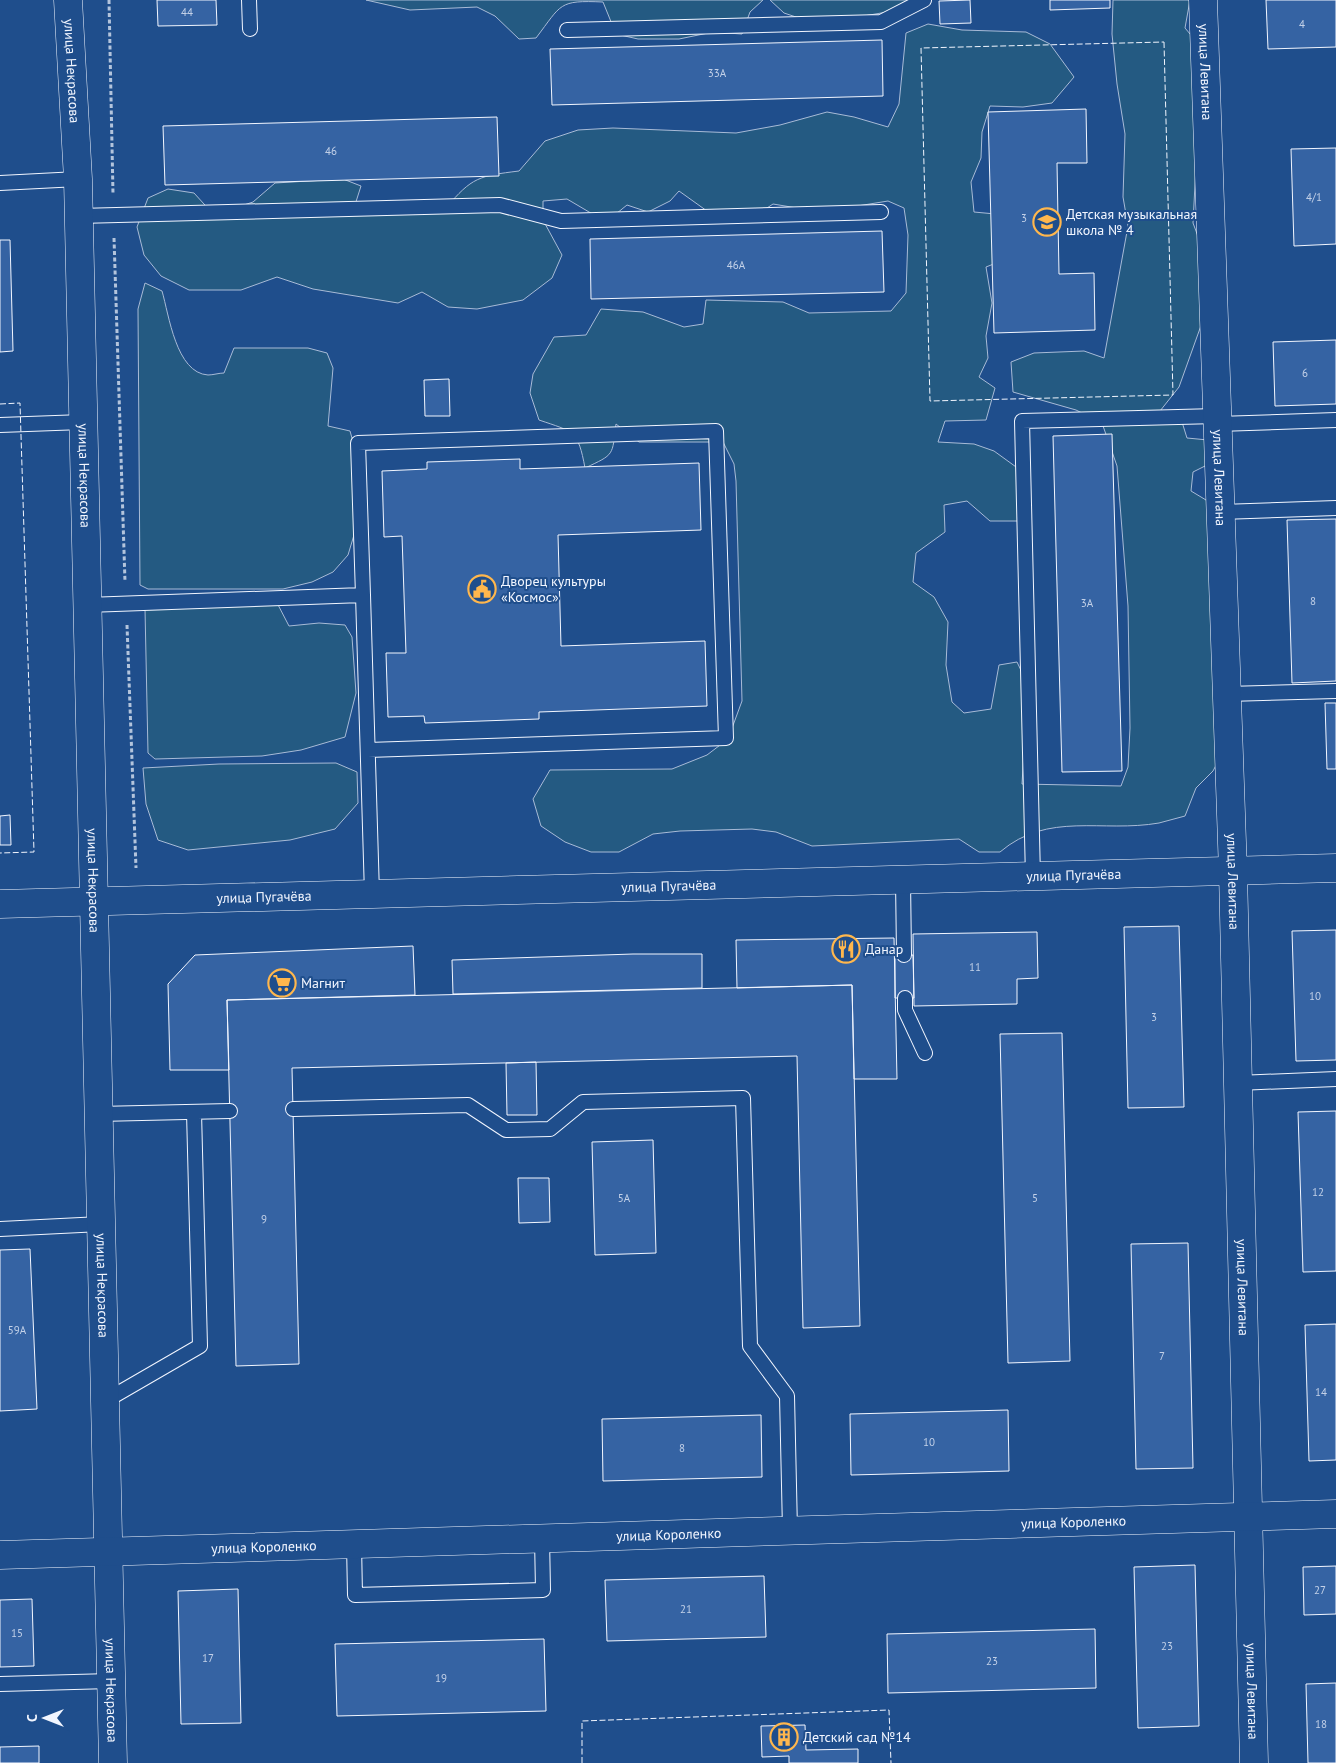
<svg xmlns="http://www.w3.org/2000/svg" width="1336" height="1763" font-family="'PT Sans',sans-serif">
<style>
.green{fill:#245a82;stroke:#a8bbd7}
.building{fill:#3563a3;stroke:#f2f6ff}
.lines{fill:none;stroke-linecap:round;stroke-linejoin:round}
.lane-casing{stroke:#f2f6ff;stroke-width:16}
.street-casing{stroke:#f2f6ff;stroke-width:29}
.path{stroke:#b3c4dc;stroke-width:3;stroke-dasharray:4 2.5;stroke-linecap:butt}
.lane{stroke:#1f4e8c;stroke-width:14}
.street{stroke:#1f4e8c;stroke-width:28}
.fence{stroke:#f2f6ff;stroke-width:1;stroke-dasharray:6 2.5;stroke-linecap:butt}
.labels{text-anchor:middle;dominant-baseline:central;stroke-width:4;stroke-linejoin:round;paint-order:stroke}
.number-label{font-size:11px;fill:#c3d1e8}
.street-label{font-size:14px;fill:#f2f6ff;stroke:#1f4e8c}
.poi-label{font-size:14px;fill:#f2f6ff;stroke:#1f4e8c;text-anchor:start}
</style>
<rect width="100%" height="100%" fill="#1f4e8c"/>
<path class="green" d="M 366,0 L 763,0 L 750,12 L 742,34 L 713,32 L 679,39 L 638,39 L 616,34 L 603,2 C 558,0 562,4 536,38 L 519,39 L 495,16 L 477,7 L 410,10 Z
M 770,0 L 908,0 L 887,12 L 817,24 L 784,13 Z
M 1113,0 L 1190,0 L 1185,28 L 1202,48 L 1193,223 L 1199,239 L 1203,320 L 1179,387 L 1160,411 L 1182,422 L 1187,438 L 1208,440 L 1215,461 L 1193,472 L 1191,491 L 1206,500 L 1218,513 L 1223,752 L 1213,771 L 1196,788 L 1185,816 C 1176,818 1168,821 1159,823 C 1102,833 1048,811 1000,852 L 979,852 L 959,839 L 812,846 L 776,832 L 752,829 L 680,831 L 653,834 L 619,852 L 591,852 L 565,842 L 541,826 L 533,799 L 550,770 L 672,769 L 707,755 L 728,739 L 742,701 L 736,481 L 734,464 L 723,442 L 639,442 L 616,424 C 612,456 615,454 585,468 C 578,430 574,432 539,420 L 530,393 L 533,374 L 554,337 L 586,335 L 601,309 L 643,312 L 684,327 L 703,324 L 706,300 L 783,302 L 809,313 L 891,311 L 906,293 L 908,235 L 904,208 L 888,201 L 821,212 L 773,204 L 764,210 L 707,211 L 679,191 L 670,201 L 648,212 L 627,205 L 606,222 L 567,199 L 543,201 L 543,220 L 562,255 L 552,278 L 523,300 L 477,309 L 448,307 L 422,292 L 398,303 L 313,289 L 277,277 L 241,290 L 189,290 L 161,276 L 144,255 L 137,227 L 148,198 L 168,189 L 194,193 L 214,215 L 253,202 L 275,183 L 343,179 L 361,186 L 354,208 L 446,208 C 472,177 479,176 519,171 L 545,141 L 578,130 L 613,128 L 736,133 L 780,125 L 827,112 L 854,117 L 888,127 L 899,104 L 906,33 L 928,24 L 962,30 L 1026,32 L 1050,44 L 1074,77 L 1052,103 L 1023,107 L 990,106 L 982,132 L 981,158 L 971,182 L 974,212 L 1006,215 L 1009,258 L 986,267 L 992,303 L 986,336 L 988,358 L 979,377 L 995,388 L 986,420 L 945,421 L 938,442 L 974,444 L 994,451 L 1023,472 L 1018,521 L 990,521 L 967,501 L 944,505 L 945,532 L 916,553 L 913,582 L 934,597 L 948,622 L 946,665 L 952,702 L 964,713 L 991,709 L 999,665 L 1017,662 L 1028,685 L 1022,784 L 1121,786 L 1128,767 L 1130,728 L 1128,606 L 1117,466 L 1102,423 L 1076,410 L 1013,392 L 1011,362 L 1034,353 L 1084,351 L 1104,358 L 1128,226 L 1123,197 L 1125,134 L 1117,84 L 1112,34 Z
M 145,283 L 162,291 C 169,315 176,373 208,375 C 213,375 219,373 224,373 L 234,348 L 308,348 L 327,353 L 333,368 L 328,426 L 350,431 L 357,456 L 357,525 L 348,555 L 333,572 L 312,582 L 283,589 L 148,589 L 140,585 L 138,309 Z
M 275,599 L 289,626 L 319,623 L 345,625 L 352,637 L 356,693 L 345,737 L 301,750 L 262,756 L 155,759 L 148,753 L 145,609 Z
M 336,763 L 357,772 L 358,803 L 335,829 L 290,840 L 188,850 L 158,840 L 146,804 L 143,768 L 219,764 Z"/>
<path class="building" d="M 157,0 L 216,0 L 217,25 L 158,26 Z
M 970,0 L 971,23 L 940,24 L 939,1 Z
M 1050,0 L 1110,0 L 1110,8 L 1050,10 Z
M 1266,0 L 1336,0 L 1336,47 L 1268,49 Z
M 882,40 L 883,96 L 552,105 L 550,49 Z
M 1086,109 L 1087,163 L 1057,163 L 1059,274 L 1094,273 L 1095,330 L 994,333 L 988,112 Z
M 497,117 L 499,176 L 165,185 L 163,126 Z
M 1336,148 L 1336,244 L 1294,246 L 1291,149 Z
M 882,231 L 884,292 L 591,299 L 590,239 Z
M 0,240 L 10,240 L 13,351 L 0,352 Z
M 1336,340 L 1336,404 L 1275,406 L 1273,342 Z
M 449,379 L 450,416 L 425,416 L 424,380 Z
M 1112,434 L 1122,771 L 1062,772 L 1053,436 Z
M 520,459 L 520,469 L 699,463 L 701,530 L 558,535 L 561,646 L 705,641 L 707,706 L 539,712 L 539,719 L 425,723 L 424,716 L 388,717 L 386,653 L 406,653 L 402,536 L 384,537 L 382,471 L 427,469 L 427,462 Z
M 1336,519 L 1336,681 L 1292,683 L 1287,520 Z
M 1325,703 L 1336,703 L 1336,769 L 1327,769 Z
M 10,815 L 11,845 L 0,845 L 0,816 Z
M 1179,926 L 1184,1107 L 1128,1108 L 1124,927 Z
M 1336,930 L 1336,1060 L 1296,1061 L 1292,931 Z
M 1037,932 L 1038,978 L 1017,979 L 1017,1004 L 914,1006 L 913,934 Z
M 894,938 L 897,1079 L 854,1079 L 852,985 L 737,988 L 736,940 Z
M 413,946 L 415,995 L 227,1000 L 229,1070 L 170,1070 L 168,984 L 195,955 Z
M 633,954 L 702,954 L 702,988 L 453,994 L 452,960 Z
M 895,955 L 913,955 L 914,998 L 895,998 Z
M 852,985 L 860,1326 L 803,1328 L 797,1056 L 292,1068 L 299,1364 L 236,1366 L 227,1000 Z
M 1062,1033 L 1070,1361 L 1008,1363 L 1000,1034 Z
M 536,1062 L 537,1115 L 507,1115 L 506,1063 Z
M 1336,1111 L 1336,1271 L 1303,1272 L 1298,1112 Z
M 653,1140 L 656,1253 L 595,1255 L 592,1142 Z
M 518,1178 L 549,1178 L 550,1222 L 519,1223 Z
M 1188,1243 L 1193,1468 L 1136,1469 L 1131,1244 Z
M 30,1249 L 37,1409 L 0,1411 L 0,1250 Z
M 1336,1324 L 1336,1460 L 1309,1461 L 1305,1325 Z
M 1008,1410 L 1009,1471 L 851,1475 L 850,1414 Z
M 761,1415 L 762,1477 L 603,1481 L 602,1419 Z
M 1195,1565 L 1199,1726 L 1138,1728 L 1134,1567 Z
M 1336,1566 L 1336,1614 L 1304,1615 L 1303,1567 Z
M 764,1576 L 766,1637 L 607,1641 L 605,1580 Z
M 238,1589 L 241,1723 L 181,1724 L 178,1591 Z
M 32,1599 L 34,1666 L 0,1667 L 0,1600 Z
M 1095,1629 L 1096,1688 L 888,1693 L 887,1634 Z
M 544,1639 L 546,1711 L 337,1716 L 335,1644 Z
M 1336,1683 L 1336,1763 L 1308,1763 L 1306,1684 Z
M 805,1725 L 806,1750 L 858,1749 L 858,1763 L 789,1763 L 789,1756 L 762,1757 L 761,1726 Z
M 39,1746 L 39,1763 L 0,1763 L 0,1747 Z"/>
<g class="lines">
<g class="lane-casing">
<path id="lane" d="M 249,0 L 250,29
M 567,30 L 881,22 L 924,0
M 0,183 L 78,179
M 79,216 L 500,205 L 561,221 L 881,212
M 1218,424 L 1336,420
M 0,425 L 83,422
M 1221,512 L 1336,508
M 363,595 L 358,443 L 716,431 L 726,738 L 368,750
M 87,605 L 363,595 L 372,894
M 1227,694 L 1336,691
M 1033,877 L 1022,421 L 1217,416
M 903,880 L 904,955
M 905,998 L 905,1010 L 925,1053
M 1238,1083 L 1336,1079
M 293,1109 L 468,1105 L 506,1130 L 550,1129 L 583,1102 L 743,1098 L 750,1346 L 787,1396 L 790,1530
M 98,1114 L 230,1111
M 0,1229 L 101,1224
M 105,1401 L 200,1346 L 194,1112
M 354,1544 L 355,1595 L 543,1590 L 542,1538
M 0,1684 L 111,1681"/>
</g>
<g class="street-casing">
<g id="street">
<path id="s1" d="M 68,0 L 78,179 L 113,1763"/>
<path id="s2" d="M 1203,0 L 1233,872 L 1254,1763"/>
<path id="s3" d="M 0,904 L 1336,868"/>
<path id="s4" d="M 0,1555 L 1336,1514"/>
</g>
</g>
<path class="path" d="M 109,0 L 113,194
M 114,238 L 125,582
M 127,625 L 136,868"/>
<use href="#lane" class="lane"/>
<use href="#street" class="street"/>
<path class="fence" d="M 1164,42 L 1173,395 L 930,401 L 921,48 Z
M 0,404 L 20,403 L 34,852 L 0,853
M 582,1763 L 582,1721 L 889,1710 L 891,1763"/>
</g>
<defs>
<g id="school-ring" transform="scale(1.4375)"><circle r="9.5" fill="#1f4e8c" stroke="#ffb74d" stroke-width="1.5"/><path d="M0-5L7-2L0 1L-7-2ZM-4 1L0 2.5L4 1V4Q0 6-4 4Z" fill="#ffb74d"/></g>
<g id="civic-ring" transform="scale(1.4375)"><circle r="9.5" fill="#1f4e8c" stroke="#ffb74d" stroke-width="1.5"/><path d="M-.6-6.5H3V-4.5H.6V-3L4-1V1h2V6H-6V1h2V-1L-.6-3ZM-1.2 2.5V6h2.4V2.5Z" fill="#ffb74d"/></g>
<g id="restaurant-ring" transform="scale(1.4375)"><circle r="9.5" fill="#1f4e8c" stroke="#ffb74d" stroke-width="1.5"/><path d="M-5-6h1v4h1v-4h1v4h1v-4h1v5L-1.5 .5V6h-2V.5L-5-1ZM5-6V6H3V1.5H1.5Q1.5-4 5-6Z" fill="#ffb74d"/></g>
<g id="supermarket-ring" transform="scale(1.4375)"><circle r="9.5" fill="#1f4e8c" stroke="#ffb74d" stroke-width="1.5"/><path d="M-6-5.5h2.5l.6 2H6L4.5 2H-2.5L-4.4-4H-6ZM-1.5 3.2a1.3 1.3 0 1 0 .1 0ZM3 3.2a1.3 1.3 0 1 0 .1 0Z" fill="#ffb74d"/></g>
<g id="building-ring" transform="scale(1.4375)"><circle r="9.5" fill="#1f4e8c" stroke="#ffb74d" stroke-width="1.5"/><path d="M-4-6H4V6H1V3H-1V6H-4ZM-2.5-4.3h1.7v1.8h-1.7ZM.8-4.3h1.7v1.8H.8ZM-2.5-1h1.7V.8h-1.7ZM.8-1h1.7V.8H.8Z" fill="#ffb74d"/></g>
</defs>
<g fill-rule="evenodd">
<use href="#school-ring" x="1047" y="222"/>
<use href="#civic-ring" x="482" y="589"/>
<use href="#restaurant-ring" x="846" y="949"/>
<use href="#supermarket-ring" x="282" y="983"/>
<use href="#building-ring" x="784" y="1737"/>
</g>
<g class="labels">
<g class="number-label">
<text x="187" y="12">44</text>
<text x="1302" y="24">4</text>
<text x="717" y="73">33А</text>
<text x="331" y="151">46</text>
<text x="1314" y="197">4/1</text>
<text x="1024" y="218">3</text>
<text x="736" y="265">46А</text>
<text x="1305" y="373">6</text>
<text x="1313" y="601">8</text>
<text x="1087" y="603">3А</text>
<text x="975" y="967">11</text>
<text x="1315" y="996">10</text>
<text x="1154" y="1017">3</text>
<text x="1318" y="1192">12</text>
<text x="624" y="1198">5А</text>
<text x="1035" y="1198">5</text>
<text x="264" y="1219">9</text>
<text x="17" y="1330">59А</text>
<text x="1162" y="1356">7</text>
<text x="1321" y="1392">14</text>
<text x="929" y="1442">10</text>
<text x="682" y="1448">8</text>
<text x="1320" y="1590">27</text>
<text x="686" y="1609">21</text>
<text x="17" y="1633">15</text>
<text x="1167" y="1646">23</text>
<text x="208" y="1658">17</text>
<text x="992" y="1661">23</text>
<text x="441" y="1678">19</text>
<text x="1321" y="1724">18</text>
</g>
<g class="street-label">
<text stroke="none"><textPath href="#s1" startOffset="71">улица Некрасова</textPath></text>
<text stroke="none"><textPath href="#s2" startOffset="72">улица Левитана</textPath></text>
<text stroke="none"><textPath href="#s1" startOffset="476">улица Некрасова</textPath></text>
<text stroke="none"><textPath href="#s2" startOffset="478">улица Левитана</textPath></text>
<text stroke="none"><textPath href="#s3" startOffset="1074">улица Пугачёва</textPath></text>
<text stroke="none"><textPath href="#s1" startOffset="881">улица Некрасова</textPath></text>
<text stroke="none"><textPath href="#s2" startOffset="882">улица Левитана</textPath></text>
<text stroke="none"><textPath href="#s3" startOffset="669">улица Пугачёва</textPath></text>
<text stroke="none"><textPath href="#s3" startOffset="264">улица Пугачёва</textPath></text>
<text stroke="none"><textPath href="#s1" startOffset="1286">улица Некрасова</textPath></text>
<text stroke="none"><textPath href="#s2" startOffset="1288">улица Левитана</textPath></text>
<text stroke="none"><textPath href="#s4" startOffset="1074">улица Короленко</textPath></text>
<text stroke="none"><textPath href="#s4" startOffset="669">улица Короленко</textPath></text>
<text stroke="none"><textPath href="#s4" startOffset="264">улица Короленко</textPath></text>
<text stroke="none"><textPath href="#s1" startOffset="1691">улица Некрасова</textPath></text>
<text stroke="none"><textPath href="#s2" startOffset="1692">улица Левитана</textPath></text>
</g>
<g class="poi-label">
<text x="1066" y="214">Детская музыкальная<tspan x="1066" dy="16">школа № 4</tspan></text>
<text x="501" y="581">Дворец культуры<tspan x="501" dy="16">«Космос»</tspan></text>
<text x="865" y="949">Данар</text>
<text x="301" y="983">Магнит</text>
<text x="803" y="1737">Детский сад №14</text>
</g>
</g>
<g transform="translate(45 1718) rotate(270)" stroke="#1f4e8c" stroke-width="4" paint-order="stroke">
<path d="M0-4L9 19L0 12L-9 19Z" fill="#f2f6ff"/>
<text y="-8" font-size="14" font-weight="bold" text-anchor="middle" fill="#f2f6ff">С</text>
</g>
</svg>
